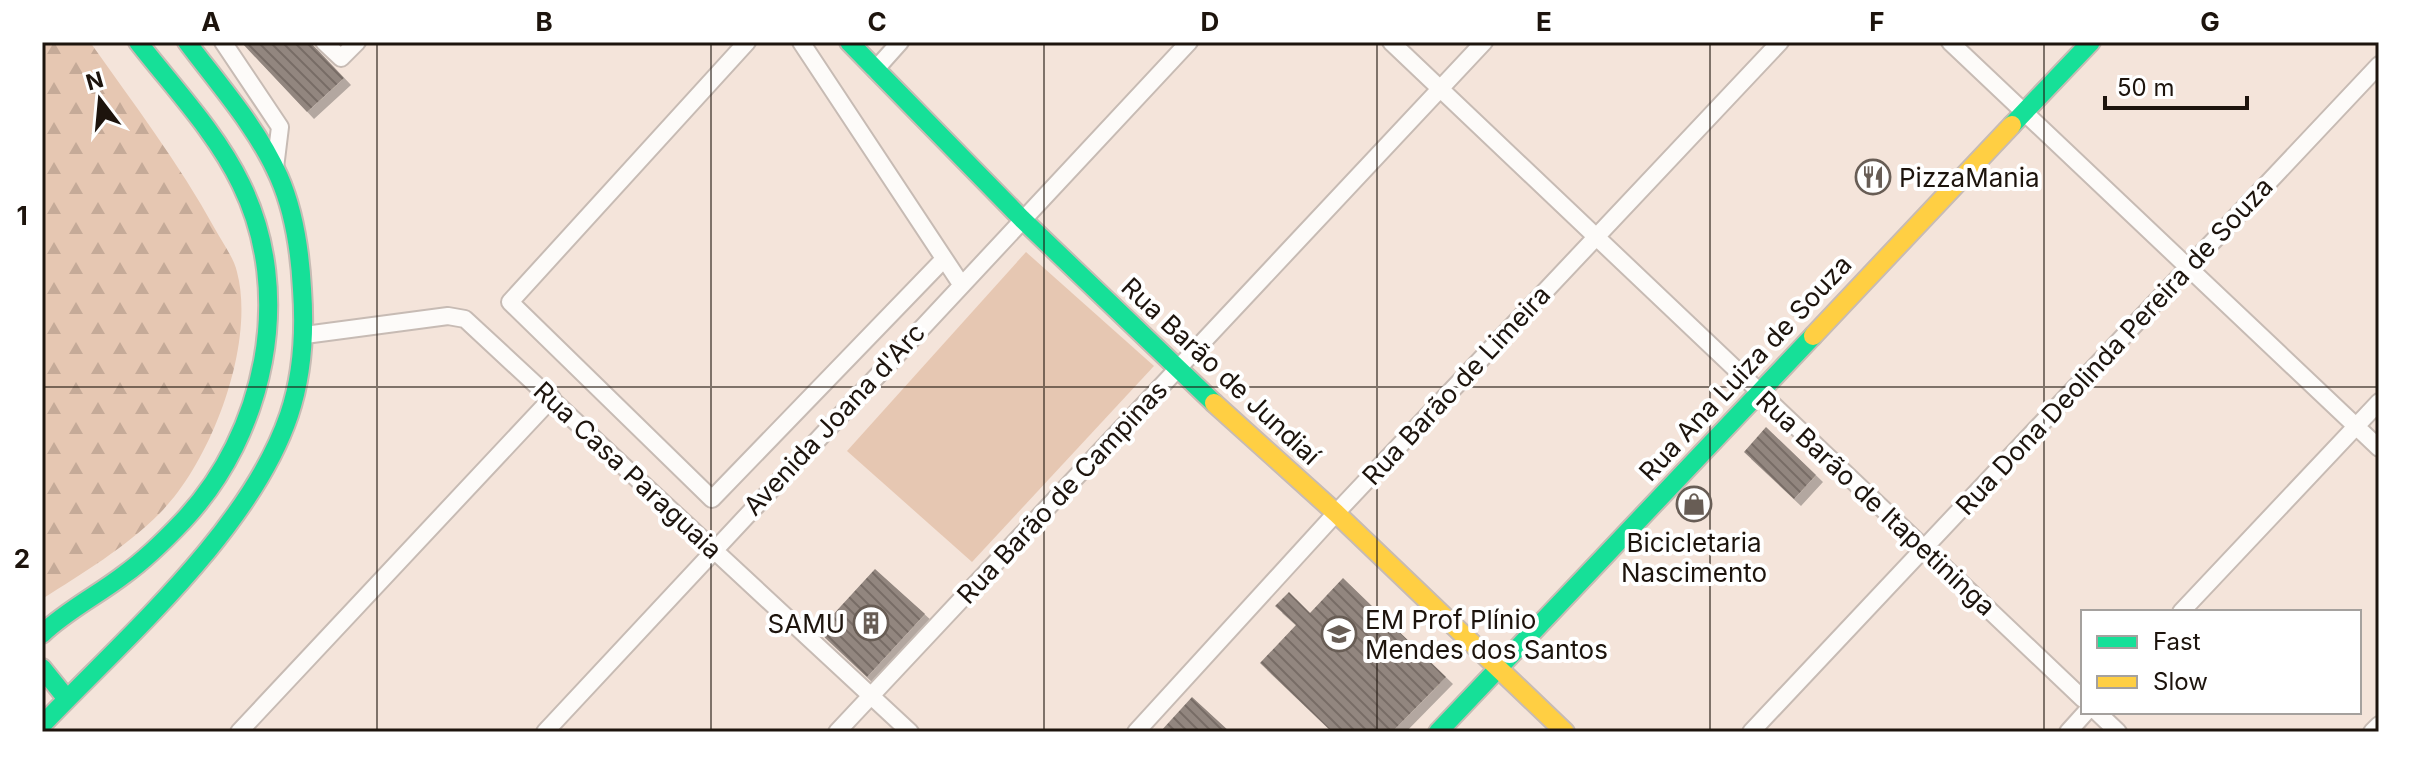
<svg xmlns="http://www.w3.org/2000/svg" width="2421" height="774" font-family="Inter,sans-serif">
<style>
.grass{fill:#e6c7b2}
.forest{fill:url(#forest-firs)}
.building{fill:url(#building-back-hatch);filter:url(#shadow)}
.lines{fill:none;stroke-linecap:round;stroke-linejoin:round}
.street-casing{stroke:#c7bbb4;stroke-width:20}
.fast-casing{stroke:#c7bbb4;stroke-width:22}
.slow-casing{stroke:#c7bbb4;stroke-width:22}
.street{stroke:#fdfbf9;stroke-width:16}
.fast{stroke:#16e098;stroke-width:18}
.slow{stroke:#ffcf43;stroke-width:18}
.grid{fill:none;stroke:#1d140d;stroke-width:2;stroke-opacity:0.55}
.labels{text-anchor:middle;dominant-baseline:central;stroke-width:8;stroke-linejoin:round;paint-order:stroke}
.poi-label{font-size:26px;fill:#1d140d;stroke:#fff;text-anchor:start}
.street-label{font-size:26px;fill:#1d140d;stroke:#fff}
.neatline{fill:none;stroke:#1d140d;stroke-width:3}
.grid-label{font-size:26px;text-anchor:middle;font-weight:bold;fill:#1d140d}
</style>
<defs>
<pattern id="forest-firs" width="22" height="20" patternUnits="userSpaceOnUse" patternTransform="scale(2)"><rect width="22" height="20" fill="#e6c7b2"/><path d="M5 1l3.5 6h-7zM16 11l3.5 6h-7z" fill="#c5aa98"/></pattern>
<pattern id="building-back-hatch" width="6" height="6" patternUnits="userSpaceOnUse" patternTransform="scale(2)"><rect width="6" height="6" fill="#92867f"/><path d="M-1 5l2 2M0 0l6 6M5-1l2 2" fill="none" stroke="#776c66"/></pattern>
<filter id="shadow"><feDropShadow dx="7" dy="7" stdDeviation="0" flood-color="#0004"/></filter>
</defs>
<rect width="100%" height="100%" fill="#f4e4da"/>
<path class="grass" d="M 1026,252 L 1154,366 L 972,562 L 847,451 Z"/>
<path class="forest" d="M 42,42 L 90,42 C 133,103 179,163 215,229 C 222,242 234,258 237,272 C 256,344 211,462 160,513 C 125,548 83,573 42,599 Z"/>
<path class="building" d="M 241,42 L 310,42 L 344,78 L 307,112 Z
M 1766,427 L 1816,475 L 1794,499 L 1744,452 Z
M 875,569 L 925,614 L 867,677 L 818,631 Z
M 1343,578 L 1377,611 L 1383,606 L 1393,615 L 1388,621 L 1446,677 L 1392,732 L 1332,732 L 1260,663 L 1296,625 L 1275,606 L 1289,592 L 1310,613 Z
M 1192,697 L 1230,732 L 1160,732 Z"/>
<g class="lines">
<g class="street-casing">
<path id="street" d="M 223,42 L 280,127 L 275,168
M 324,42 L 341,58 L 357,42
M 747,42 L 510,302 L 712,499 L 944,259
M 801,42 L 961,284
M 1391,42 L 2083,699
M 1950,42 L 2379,448
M 875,70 L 900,42
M 305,335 L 448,316 L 465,319 L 910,732
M 2181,612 L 2379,402
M 2097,712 L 2118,732
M 239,732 L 552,398
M 545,732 L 1189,42
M 837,732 L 1484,42
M 1136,732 L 1336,513 L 1780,42
M 1751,732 L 2379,65
M 2068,732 L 2086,712
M 2372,732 L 2379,725"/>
</g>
<g class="fast-casing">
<path id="fast" d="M 849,42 L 1022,219 L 1214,403
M 2012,125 L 2091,42
M 42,634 C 67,610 98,595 125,574 C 146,559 165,540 183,521 C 265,434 295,294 241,184 C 216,132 173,87 138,42
M 42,668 L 67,699
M 42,725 C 125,638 250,530 289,415 C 303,374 305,331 302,289 C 300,252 294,211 279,177 C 257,127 219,85 187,42
M 1438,732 L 1813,336"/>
</g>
<g class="slow-casing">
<path id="slow" d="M 1813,336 L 2012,125
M 1214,403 L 1336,513 L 1565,732"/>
</g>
<use href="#street" class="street"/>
<use href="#fast" class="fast"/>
<use href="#slow" class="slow"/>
</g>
<path class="grid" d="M 377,42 L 377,732M 711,42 L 711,732M 1044,42 L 1044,732M 1377,42 L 1377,732M 1710,42 L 1710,732M 2044,42 L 2044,732M 42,387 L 2379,387"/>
<defs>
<g id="restaurant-ring" transform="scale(1.8)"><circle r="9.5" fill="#fff" stroke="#685d55" stroke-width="1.5"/><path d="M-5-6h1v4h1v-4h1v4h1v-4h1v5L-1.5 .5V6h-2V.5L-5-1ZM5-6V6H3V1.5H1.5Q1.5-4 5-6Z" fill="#685d55"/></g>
<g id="shop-ring" transform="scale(1.8)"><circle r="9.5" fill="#fff" stroke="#685d55" stroke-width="1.5"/><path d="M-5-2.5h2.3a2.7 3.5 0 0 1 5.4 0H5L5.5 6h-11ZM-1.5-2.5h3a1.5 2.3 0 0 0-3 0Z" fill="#685d55"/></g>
<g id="building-ring" transform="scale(1.8)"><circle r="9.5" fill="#fff" stroke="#685d55" stroke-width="1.5"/><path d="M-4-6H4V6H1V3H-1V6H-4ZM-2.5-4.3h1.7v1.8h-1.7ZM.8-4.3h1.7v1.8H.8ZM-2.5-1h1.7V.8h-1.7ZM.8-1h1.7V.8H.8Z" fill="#685d55"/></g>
<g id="school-ring" transform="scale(1.8)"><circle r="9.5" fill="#fff" stroke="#685d55" stroke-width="1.5"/><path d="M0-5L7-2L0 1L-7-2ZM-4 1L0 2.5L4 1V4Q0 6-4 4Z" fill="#685d55"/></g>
</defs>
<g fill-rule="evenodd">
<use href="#restaurant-ring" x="1873" y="177"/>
<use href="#shop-ring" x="1694" y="504"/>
<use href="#building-ring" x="871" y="623"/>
<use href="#school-ring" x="1339" y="634"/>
</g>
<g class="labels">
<g class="poi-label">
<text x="1899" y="177">PizzaMania</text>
<text x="1694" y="542" text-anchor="middle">Bicicletaria<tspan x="1694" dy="30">Nascimento</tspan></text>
<text x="1365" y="619">EM Prof Plínio<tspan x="1365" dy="30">Mendes dos Santos</tspan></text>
<text x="845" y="623" text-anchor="end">SAMU</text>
</g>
<g class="street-label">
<text transform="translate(2114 346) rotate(-47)">Rua Dona Deolinda Pereira de Souza</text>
<text transform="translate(1745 368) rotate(-47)">Rua Ana Luiza de Souza</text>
<text transform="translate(1221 371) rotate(43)">Rua Barão de Jundiaí</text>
<text transform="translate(1456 385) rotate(-47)">Rua Barão de Limeira</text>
<text transform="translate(834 419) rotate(-47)">Avenida Joana d'Arc</text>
<text transform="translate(628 470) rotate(43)">Rua Casa Paraguaia</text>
<text transform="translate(1062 492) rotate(-47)">Rua Barão de Campinas</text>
<text transform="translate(1876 503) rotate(43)">Rua Barão de Itapetininga</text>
</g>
</g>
<rect width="2421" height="774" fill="none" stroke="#ffffff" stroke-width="88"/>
<rect x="2081" y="610" width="280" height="104" fill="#ffffff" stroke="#a5a19e" stroke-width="2"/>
<rect x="2097" y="636" width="40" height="12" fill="#16e098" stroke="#a5a19e" stroke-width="2"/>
<text x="2153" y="650" font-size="24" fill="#1d140d">Fast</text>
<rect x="2097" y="676" width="40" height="12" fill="#ffcf43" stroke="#a5a19e" stroke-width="2"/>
<text x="2153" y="690" font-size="24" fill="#1d140d">Slow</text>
<g transform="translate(100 100) rotate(344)" stroke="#ffffff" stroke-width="6" paint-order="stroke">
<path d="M0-6L14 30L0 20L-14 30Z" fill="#1d140d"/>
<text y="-12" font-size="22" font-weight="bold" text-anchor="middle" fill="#1d140d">N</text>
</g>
<path d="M2105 96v12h142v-12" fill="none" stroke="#1d140d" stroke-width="4"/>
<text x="2117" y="96" font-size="24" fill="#1d140d" stroke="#ffffff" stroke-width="6" paint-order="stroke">50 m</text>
<rect x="44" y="44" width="2333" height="686" class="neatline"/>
<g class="grid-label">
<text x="211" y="31">A</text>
<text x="544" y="31">B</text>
<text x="877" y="31">C</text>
<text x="1210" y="31">D</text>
<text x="1544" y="31">E</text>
<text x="1877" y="31">F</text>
<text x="2210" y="31">G</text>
<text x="22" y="225">1</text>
<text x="22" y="568">2</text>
</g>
</svg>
